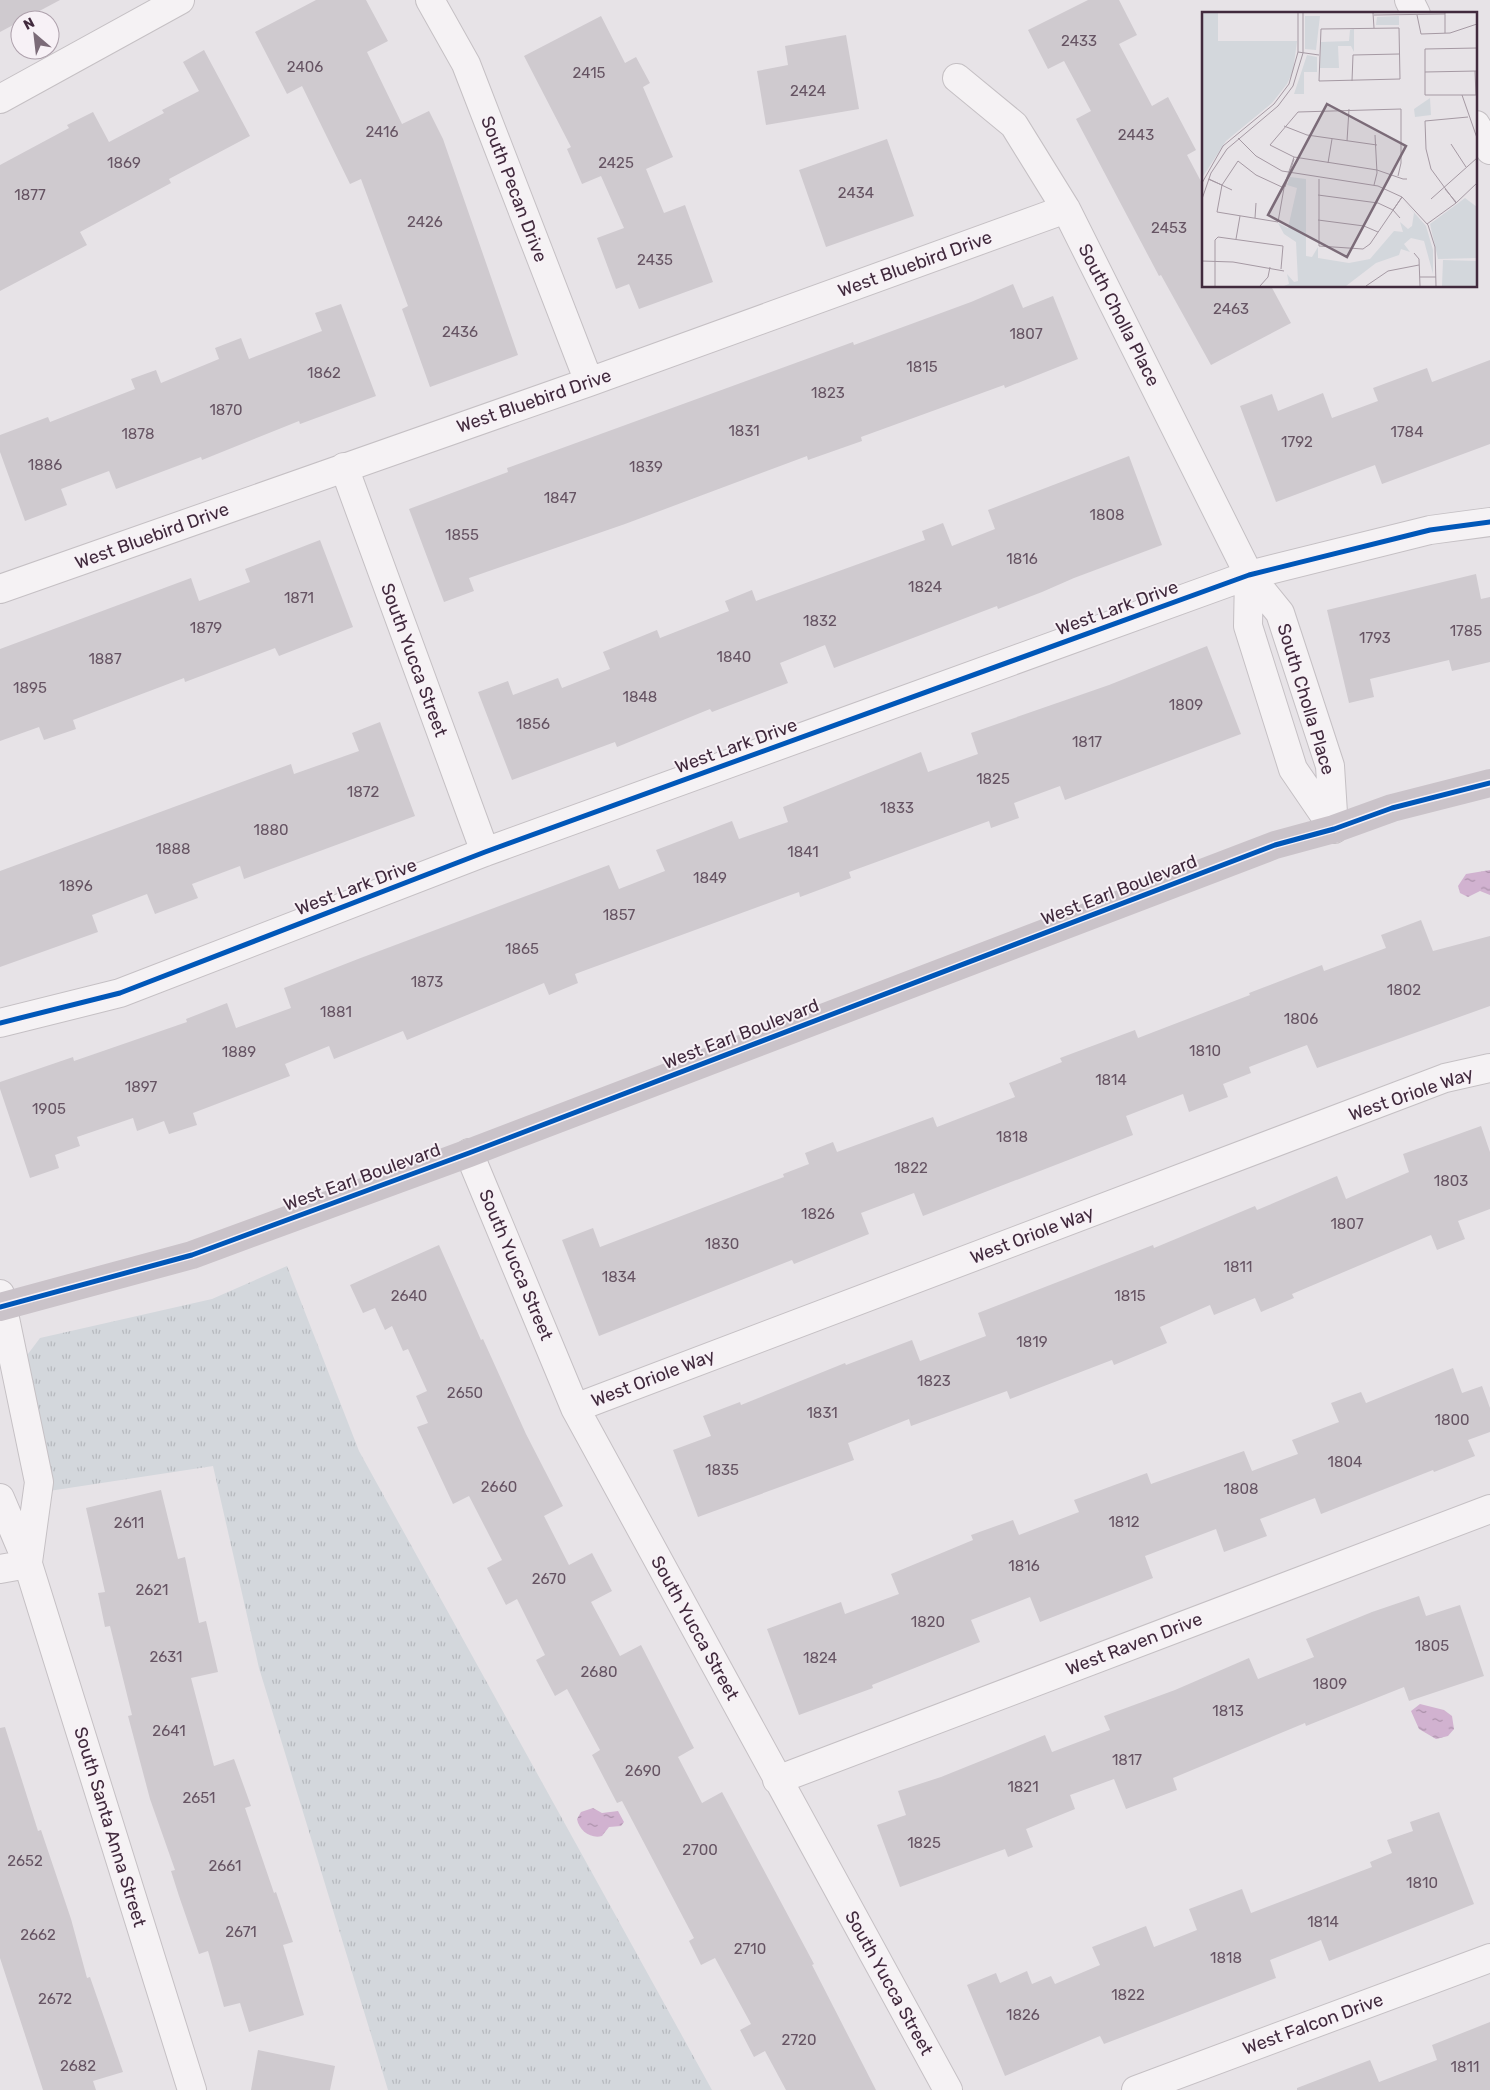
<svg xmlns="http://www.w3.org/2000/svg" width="1490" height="2090" font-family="Rubik,sans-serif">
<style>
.park{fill:url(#park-tufts)}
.water{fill:url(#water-ripples)}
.building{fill:#cfcacf}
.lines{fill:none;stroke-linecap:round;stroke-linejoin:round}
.street-casing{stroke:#c5c0c4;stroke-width:30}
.street{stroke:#f5f2f4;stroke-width:28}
.secondary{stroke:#cac3c9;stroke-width:28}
.cycleway-casing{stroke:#f7f1f6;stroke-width:8}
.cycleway{stroke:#0057b8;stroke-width:5}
.labels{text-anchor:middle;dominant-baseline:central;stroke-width:4;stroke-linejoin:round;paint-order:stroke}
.number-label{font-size:15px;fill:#665463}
.street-label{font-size:18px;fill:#412a3d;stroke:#f7f1f6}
.inset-road{fill:none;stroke:#a599a3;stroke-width:1}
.view{fill:#7b6b78;fill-opacity:0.15;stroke:#7b6b78;stroke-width:2.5}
.inset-edge{fill:none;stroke:#412a3d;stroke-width:2.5}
</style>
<defs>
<pattern id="park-tufts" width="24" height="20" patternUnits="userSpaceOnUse" patternTransform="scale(1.25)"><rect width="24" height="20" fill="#d3d7dc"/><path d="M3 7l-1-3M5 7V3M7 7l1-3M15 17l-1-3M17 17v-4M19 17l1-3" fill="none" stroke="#b6b9be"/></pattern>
<pattern id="water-ripples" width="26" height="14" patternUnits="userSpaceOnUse" patternTransform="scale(1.25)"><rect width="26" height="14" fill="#d1b2d0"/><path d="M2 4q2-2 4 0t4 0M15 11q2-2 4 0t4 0" fill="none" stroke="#ab91aa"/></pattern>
</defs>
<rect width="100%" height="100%" fill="#e7e3e7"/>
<path class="park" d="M 287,1266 L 359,1451 L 712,2090 L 388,2090 L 259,1668 L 213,1466 L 49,1491 L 25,1358 L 40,1338 L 212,1299 Z"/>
<path class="water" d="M 1490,870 L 1490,895 L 1480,891 L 1468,897 L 1460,893 L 1458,886 L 1466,874 Z
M 1420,1704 L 1444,1710 L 1452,1716 L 1454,1729 L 1448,1736 L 1436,1739 L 1419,1729 L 1411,1711 Z
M 593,1808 L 602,1813 L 618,1811 L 624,1822 L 621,1826 L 609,1827 L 602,1836 C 591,1839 579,1831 577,1819 L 581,1812 Z"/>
<path class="building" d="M 0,0 L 60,0 L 0,32 Z
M 316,0 L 366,0 L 388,41 L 367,52 L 402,124 L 429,111 L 443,139 L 518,355 L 430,387 L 402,309 L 408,306 L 361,179 L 350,184 L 302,86 L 287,94 L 255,32 Z
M 1088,0 L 1119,0 L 1137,35 L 1119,44 L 1152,106 L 1168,97 L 1196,150 L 1187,155 L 1204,187 L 1204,286 L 1271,286 L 1291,323 L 1211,365 L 1161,275 L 1159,276 L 1076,119 L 1091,111 L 1064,61 L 1048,69 L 1028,30 Z
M 601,16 L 625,63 L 636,57 L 650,83 L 643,87 L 673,157 L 646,169 L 664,213 L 685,205 L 713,282 L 639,309 L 629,284 L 616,289 L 597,238 L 624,228 L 601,176 L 582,184 L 567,149 L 571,147 L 524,56 Z
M 846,35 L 859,109 L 766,125 L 757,71 L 788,65 L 785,46 Z
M 204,50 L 250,136 L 169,179 L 171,183 L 80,232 L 87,245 L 0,291 L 0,165 L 69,128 L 67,125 L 93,112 L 109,142 L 164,113 L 162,110 L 199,91 L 183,62 Z
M 887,139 L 914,216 L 826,247 L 799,170 Z
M 1013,284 L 1023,308 L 1053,296 L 1078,359 L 1005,388 L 1004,385 L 861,437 L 862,441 L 808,460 L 807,456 L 625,524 L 469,578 L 474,591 L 444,602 L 409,509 L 508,472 L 507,468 L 853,342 L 854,345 L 971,302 Z
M 341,304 L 376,396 L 300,424 L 299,421 L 202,460 L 201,457 L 116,489 L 109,471 L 61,489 L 67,505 L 25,521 L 0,452 L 0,435 L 48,417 L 50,422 L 135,389 L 131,379 L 156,370 L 161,383 L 219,359 L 215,348 L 241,338 L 249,359 L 322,331 L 315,313 Z
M 1490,360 L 1490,444 L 1382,484 L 1375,465 L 1276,502 L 1240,406 L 1272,394 L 1278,411 L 1323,393 L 1332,418 L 1378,401 L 1373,388 L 1427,368 L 1432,382 Z
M 1129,456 L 1162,545 L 1074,578 L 1042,592 L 998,609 L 997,606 L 834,668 L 825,645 L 780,663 L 788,683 L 712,712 L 710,709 L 617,747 L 615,742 L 512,780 L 478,692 L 508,681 L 513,695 L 558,678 L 562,688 L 610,669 L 603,652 L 657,630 L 660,638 L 729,611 L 725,601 L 752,590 L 756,601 L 925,540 L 922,531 L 943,523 L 952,546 L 995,529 L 988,510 Z
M 320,540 L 353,627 L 279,656 L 275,648 L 185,682 L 184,678 L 73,720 L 76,729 L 44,740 L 39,727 L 0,741 L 0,649 L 191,578 L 199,601 L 250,582 L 245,569 Z
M 1476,574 L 1481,599 L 1490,597 L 1490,662 L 1452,671 L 1449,660 L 1370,679 L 1374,697 L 1349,703 L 1327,610 Z
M 1207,646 L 1241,734 L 1065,800 L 1060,786 L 1014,803 L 1019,818 L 991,828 L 989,821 L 849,872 L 851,878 L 800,897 L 799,892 L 575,974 L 578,983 L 549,995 L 544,983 L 407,1040 L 403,1031 L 334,1059 L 329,1046 L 285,1064 L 290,1076 L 193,1113 L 197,1125 L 169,1134 L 164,1121 L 137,1131 L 133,1118 L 77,1137 L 80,1146 L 55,1155 L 59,1168 L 30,1178 L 0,1089 L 0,1082 L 73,1057 L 74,1061 L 187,1022 L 186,1019 L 227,1003 L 236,1028 L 291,1008 L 284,988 L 358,959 L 609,865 L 619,889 L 665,871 L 656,850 L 732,821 L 739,839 L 788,822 L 783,807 L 921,752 L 928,772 L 978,754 L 971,733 L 1109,685 Z
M 380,722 L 415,816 L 244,879 L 240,866 L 192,884 L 198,898 L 155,914 L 147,894 L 92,915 L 98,932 L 0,967 L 0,871 L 291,764 L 294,774 L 359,751 L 352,733 Z
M 1421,920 L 1433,951 L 1490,936 L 1490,1006 L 1317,1068 L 1307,1045 L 1249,1067 L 1251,1073 L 1223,1084 L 1228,1097 L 1189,1112 L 1183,1094 L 1126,1116 L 1133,1135 L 923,1216 L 914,1193 L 861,1213 L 869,1234 L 794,1264 L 792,1260 L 599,1336 L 562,1240 L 593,1228 L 600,1247 L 784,1177 L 783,1174 L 809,1164 L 805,1153 L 833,1142 L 837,1152 L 933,1117 L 937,1127 L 1015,1097 L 1009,1083 L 1062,1062 L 1060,1058 L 1135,1030 L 1138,1038 L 1250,995 L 1249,993 L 1322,965 L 1324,971 L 1386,948 L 1381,935 Z
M 1481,1126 L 1490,1152 L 1490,1209 L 1458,1221 L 1465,1239 L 1437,1250 L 1431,1235 L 1292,1294 L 1294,1298 L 1261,1312 L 1255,1298 L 1214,1315 L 1210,1305 L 1160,1327 L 1167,1343 L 1114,1365 L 1112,1360 L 1010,1399 L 1007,1391 L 911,1426 L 909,1419 L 848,1443 L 854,1460 L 698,1517 L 673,1450 L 711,1436 L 703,1416 L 740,1402 L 741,1405 L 845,1363 L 846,1365 L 912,1340 L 920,1361 L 986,1336 L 978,1313 L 1153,1245 L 1154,1248 L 1255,1206 L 1257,1210 L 1337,1176 L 1346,1199 L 1409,1172 L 1403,1154 Z
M 439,1245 L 481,1340 L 483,1339 L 526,1434 L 563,1506 L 544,1516 L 569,1565 L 592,1553 L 612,1591 L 591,1602 L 620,1656 L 641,1645 L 694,1748 L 678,1757 L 702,1803 L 722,1792 L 814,1964 L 812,1965 L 876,2090 L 786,2090 L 765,2051 L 754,2057 L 740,2030 L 751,2024 L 715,1958 L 701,1965 L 689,1941 L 694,1938 L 622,1801 L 617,1803 L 592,1755 L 600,1750 L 567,1689 L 555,1696 L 536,1660 L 545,1655 L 517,1599 L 506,1605 L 487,1568 L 502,1560 L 469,1496 L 453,1504 L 417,1427 L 428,1423 L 416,1396 L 427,1391 L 408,1349 L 403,1351 L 392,1326 L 385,1330 L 375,1308 L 363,1313 L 350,1285 Z
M 1453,1368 L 1462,1393 L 1482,1386 L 1490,1408 L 1490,1432 L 1468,1440 L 1475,1456 L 1434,1472 L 1433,1470 L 1321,1514 L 1315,1498 L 1260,1519 L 1267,1536 L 1224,1552 L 1216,1529 L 1145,1556 L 1153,1578 L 1040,1622 L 1030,1597 L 971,1620 L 980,1642 L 872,1685 L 873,1688 L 799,1715 L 767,1629 L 841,1602 L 845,1614 L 899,1594 L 891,1574 L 973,1540 L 971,1535 L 1013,1520 L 1019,1535 L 1079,1512 L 1074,1500 L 1147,1473 L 1151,1484 L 1244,1451 L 1252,1471 L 1298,1454 L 1292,1440 L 1339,1422 L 1331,1403 L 1361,1392 L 1366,1403 Z
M 161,1490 L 178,1559 L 185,1557 L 199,1623 L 206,1621 L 218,1672 L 191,1678 L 214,1766 L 234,1759 L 251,1806 L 245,1808 L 274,1893 L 276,1892 L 293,1942 L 283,1945 L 304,2015 L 249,2032 L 240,2003 L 224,2007 L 208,1951 L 199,1954 L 179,1896 L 171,1871 L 175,1870 L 150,1799 L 128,1716 L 132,1715 L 110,1626 L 105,1627 L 98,1593 L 105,1592 L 86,1508 Z
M 1419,1596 L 1426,1616 L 1460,1605 L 1484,1676 L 1409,1701 L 1404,1687 L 1306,1726 L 1305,1723 L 1173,1778 L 1177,1790 L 1126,1809 L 1114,1779 L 1070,1795 L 1075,1809 L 1026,1829 L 1033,1847 L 1008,1857 L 1005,1849 L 900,1887 L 877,1825 L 906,1815 L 898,1791 L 941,1777 L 1045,1735 L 1052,1752 L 1110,1730 L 1104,1716 L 1175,1690 L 1249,1658 L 1258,1679 L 1314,1657 L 1306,1639 L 1372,1612 Z
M 5,1727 L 38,1831 L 41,1830 L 71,1919 L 87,1978 L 90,1977 L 123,2072 L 93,2081 L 96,2090 L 43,2090 L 0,1958 L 0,1728 Z
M 1439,1812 L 1474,1904 L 1329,1961 L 1321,1940 L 1270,1960 L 1276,1978 L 1104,2044 L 1100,2036 L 1005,2076 L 967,1985 L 996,1973 L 1000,1983 L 1027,1971 L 1032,1984 L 1051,1976 L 1055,1984 L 1100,1965 L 1092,1947 L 1146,1926 L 1154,1947 L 1197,1930 L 1189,1909 L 1242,1889 L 1251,1913 L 1372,1867 L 1370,1862 L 1392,1853 L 1387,1840 L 1413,1831 L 1410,1822 Z
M 1490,2022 L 1490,2090 L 1297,2090 L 1297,2088 L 1370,2060 L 1379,2082 L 1437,2060 L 1432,2045 Z
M 258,2050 L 335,2066 L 330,2090 L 251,2090 Z"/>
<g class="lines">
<g class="street-casing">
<path id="street" d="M 430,0 L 466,64 L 589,382
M 1409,0 L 1416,14
M 957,78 L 1014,125 L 1066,209 L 1249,575 L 1280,613 L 1330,766 L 1334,829
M 0,99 L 180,0
M 1476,125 L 1490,150
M 344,467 L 485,852
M 1249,575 L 1248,626 L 1293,769 L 1334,829
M 0,589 L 589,382 L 1066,209
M 0,1023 L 120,993 L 485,852 L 1249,575 L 1430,530 L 1490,522
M 469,1153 L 575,1408 L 948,2090
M 0,1294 L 39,1482 L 28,1562
M 575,1408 L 1445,1078 L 1490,1068
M 0,1498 L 28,1564 L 192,2090
M 0,1569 L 28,1564
M 777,1780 L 1490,1509
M 1136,2090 L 1490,1958"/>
</g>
<use href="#street" class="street"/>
<path class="secondary" d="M 0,1307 L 192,1255 L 469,1153 L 1275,845 L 1334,829 L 1392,808 L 1490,783"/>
<g class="cycleway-casing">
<path id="cycleway" d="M 0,1023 L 120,993 L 485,852 L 1249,575 L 1430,530 L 1490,522
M 0,1307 L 192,1255 L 469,1153 L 1275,845 L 1334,829 L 1392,808 L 1490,783"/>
</g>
<use href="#cycleway" class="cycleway"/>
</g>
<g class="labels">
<g class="number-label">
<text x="1079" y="41">2433</text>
<text x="305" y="67">2406</text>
<text x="589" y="73">2415</text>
<text x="808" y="91">2424</text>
<text x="382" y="132">2416</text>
<text x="1136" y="135">2443</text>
<text x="124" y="163">1869</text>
<text x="616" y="163">2425</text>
<text x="856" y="193">2434</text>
<text x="30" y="195">1877</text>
<text x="425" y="222">2426</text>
<text x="1169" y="228">2453</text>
<text x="655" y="260">2435</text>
<text x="1231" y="309">2463</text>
<text x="460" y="332">2436</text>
<text x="1026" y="334">1807</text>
<text x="922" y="367">1815</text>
<text x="324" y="373">1862</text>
<text x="828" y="393">1823</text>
<text x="226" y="410">1870</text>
<text x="744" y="431">1831</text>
<text x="1407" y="432">1784</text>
<text x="138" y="434">1878</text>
<text x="1297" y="442">1792</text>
<text x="45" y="465">1886</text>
<text x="646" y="467">1839</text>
<text x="560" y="498">1847</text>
<text x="1107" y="515">1808</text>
<text x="462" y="535">1855</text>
<text x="1022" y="559">1816</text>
<text x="925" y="587">1824</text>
<text x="299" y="598">1871</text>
<text x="820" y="621">1832</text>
<text x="206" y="628">1879</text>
<text x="1466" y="631">1785</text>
<text x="1375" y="638">1793</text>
<text x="734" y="657">1840</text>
<text x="105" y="659">1887</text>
<text x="30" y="688">1895</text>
<text x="640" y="697">1848</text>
<text x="1186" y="705">1809</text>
<text x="533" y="724">1856</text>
<text x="1087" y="742">1817</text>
<text x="993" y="779">1825</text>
<text x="363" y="792">1872</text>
<text x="897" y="808">1833</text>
<text x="271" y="830">1880</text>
<text x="173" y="849">1888</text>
<text x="803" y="852">1841</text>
<text x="710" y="878">1849</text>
<text x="76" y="886">1896</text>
<text x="619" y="915">1857</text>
<text x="522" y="949">1865</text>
<text x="427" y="982">1873</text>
<text x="1404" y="990">1802</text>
<text x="336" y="1012">1881</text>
<text x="1301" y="1019">1806</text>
<text x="1205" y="1051">1810</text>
<text x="239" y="1052">1889</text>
<text x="1111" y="1080">1814</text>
<text x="141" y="1087">1897</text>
<text x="49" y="1109">1905</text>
<text x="1012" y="1137">1818</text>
<text x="911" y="1168">1822</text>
<text x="1451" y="1181">1803</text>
<text x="818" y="1214">1826</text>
<text x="1347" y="1224">1807</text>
<text x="722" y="1244">1830</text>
<text x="1238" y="1267">1811</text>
<text x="619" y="1277">1834</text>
<text x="409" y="1296">2640</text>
<text x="1130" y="1296">1815</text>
<text x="1032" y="1342">1819</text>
<text x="934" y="1381">1823</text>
<text x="465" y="1393">2650</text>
<text x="822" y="1413">1831</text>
<text x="1452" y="1420">1800</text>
<text x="1345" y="1462">1804</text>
<text x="722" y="1470">1835</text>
<text x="499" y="1487">2660</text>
<text x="1241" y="1489">1808</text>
<text x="1124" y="1522">1812</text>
<text x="129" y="1523">2611</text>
<text x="1024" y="1566">1816</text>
<text x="549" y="1579">2670</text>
<text x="152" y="1590">2621</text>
<text x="928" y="1622">1820</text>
<text x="1432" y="1646">1805</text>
<text x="166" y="1657">2631</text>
<text x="820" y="1658">1824</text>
<text x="599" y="1672">2680</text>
<text x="1330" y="1684">1809</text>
<text x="1228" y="1711">1813</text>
<text x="169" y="1731">2641</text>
<text x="1127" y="1760">1817</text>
<text x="643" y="1771">2690</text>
<text x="1023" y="1787">1821</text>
<text x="199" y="1798">2651</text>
<text x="924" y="1843">1825</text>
<text x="700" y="1850">2700</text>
<text x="25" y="1861">2652</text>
<text x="225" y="1866">2661</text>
<text x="1422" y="1883">1810</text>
<text x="1323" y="1922">1814</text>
<text x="241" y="1932">2671</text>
<text x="38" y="1935">2662</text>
<text x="750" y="1949">2710</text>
<text x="1226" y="1958">1818</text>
<text x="1128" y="1995">1822</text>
<text x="55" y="1999">2672</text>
<text x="1023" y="2015">1826</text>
<text x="799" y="2040">2720</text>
<text x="78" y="2066">2682</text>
<text x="1465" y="2067">1811</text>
</g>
<g class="street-label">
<text transform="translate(514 189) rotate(69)">South Pecan Drive</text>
<text transform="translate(915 264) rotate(-20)">West Bluebird Drive</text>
<text transform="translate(1119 315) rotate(63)">South Cholla Place</text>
<text transform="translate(534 401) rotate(-19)">West Bluebird Drive</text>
<text transform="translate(152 536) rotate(-20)">West Bluebird Drive</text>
<text transform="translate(1117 608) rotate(-20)">West Lark Drive</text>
<text transform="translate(414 660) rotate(70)">South Yucca Street</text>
<text transform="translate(1306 699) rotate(73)">South Cholla Place</text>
<text transform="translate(736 746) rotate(-20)">West Lark Drive</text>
<text transform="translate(356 887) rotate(-21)">West Lark Drive</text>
<text transform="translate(1119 890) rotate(-21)">West Earl Boulevard</text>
<text transform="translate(741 1034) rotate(-21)">West Earl Boulevard</text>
<text transform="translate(1411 1094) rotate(-19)">West Oriole Way</text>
<text transform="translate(362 1177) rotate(-20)">West Earl Boulevard</text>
<text transform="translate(1032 1235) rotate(-21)">West Oriole Way</text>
<text transform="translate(516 1265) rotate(67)">South Yucca Street</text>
<text transform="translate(653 1378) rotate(-21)">West Oriole Way</text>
<text transform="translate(695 1628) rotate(61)">South Yucca Street</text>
<text transform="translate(1134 1644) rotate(-21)">West Raven Drive</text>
<text transform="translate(110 1827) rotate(73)">South Santa Anna Street</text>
<text transform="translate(889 1983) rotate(61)">South Yucca Street</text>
<text transform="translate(1313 2024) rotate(-20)">West Falcon Drive</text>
</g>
</g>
<g transform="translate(1202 12)">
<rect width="275" height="275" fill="#e7e3e7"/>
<path d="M 105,43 L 115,45 L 115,60 L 102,60 L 102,82 L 92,82 Z" fill="#d3d7dc"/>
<path d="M 103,4 L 118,4 L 114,38 L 103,37 ZM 197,4 L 197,13 L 174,13 L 175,5 ZM 152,17 L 152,40 L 149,34 L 136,34 L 137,56 L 118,56 L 119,30 L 147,29 L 148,18 ZM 0,29 L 95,29 L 91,59 L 85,72 L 70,91 L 24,129 L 0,166 ZM 228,86 L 229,103 L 213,105 L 212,97 ZM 88,165 L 104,167 L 104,244 L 110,245 L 116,235 L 116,246 L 147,251 L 168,247 L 192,219 L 201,220 L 198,210 L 206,217 L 210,214 L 212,201 L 202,189 L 224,214 L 231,238 L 231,262 L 222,229 L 209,226 L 202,232 L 208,240 L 199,237 L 197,243 L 174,251 L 144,274 L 82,274 L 87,272 L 85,262 L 92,270 L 96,269 L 94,230 L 82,222 L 76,211 L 86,216 L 95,176 L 85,173 ZM 263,186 L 275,195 L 275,246 L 236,247 L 228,212 Z" fill="#d3d7dc"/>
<path d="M 0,1 L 16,1 L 16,29 L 0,29 ZM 241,248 L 275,249 L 275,274 L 240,274 Z" fill="#d3d7dc"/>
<path class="inset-road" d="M 171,1 L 172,16M 243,1 L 243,21M 172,3 L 243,2M 215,3 L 219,22 L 248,21 L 275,12M 197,16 L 198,67 L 117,69 L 119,17 ZM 275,36 L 223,37 L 223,83 L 275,83M 96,40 L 117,43M 273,59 L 274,83M 223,60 L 275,59M 150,69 L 151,43 L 197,42M 260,83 L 275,126M 82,114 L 105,123 L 175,133M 36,126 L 54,144 L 80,159 L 176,174 L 200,185 L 226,213 L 233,235 L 234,274M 145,129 L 147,97M 249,132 L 264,155M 126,151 L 130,127M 196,164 L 199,151 L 199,97 L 96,100 L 68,133 L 92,145 L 175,158 L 201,167 L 205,167M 6,167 L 20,173M 7,167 L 30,178M 117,167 L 117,234 L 161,237 L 168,232 L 200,185M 0,171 L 21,134 L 72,92 L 87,72 L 96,40 L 96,1M 172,173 L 175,161 L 173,123M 83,175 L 92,147M 82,176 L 54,163 L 36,149 L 20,173 L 15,200 L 76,210 L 82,176 L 83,171 L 92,145M 243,177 L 254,190M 116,183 L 176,191 L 191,198 L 198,206M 0,187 L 9,161 L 25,137 L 76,94 L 91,74 L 101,41 L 101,1M 229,187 L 275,146M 254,191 L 229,157 L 224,137 L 223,109 L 266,105M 191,198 L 200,185M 53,206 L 54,191M 116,208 L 162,214 L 176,220M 225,212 L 254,191 L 275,171M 34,227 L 38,204M 212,241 L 217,247 L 218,274M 0,249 L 31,250 L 82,259M 218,265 L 234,265M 13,274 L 13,228 L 16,225 L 81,234 L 79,257M 58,274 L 66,265 L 68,255M 164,274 L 186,259 L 217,253"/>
<path class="view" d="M 125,92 L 204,134 L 145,245 L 66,203 Z"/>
<rect width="275" height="275" class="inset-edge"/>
</g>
<g transform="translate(35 35) rotate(332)"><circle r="24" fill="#f7f1f6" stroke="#aea1ac"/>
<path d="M0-4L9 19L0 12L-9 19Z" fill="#7b6b78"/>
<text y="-8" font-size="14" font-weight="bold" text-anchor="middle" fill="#412a3d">N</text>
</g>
</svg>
